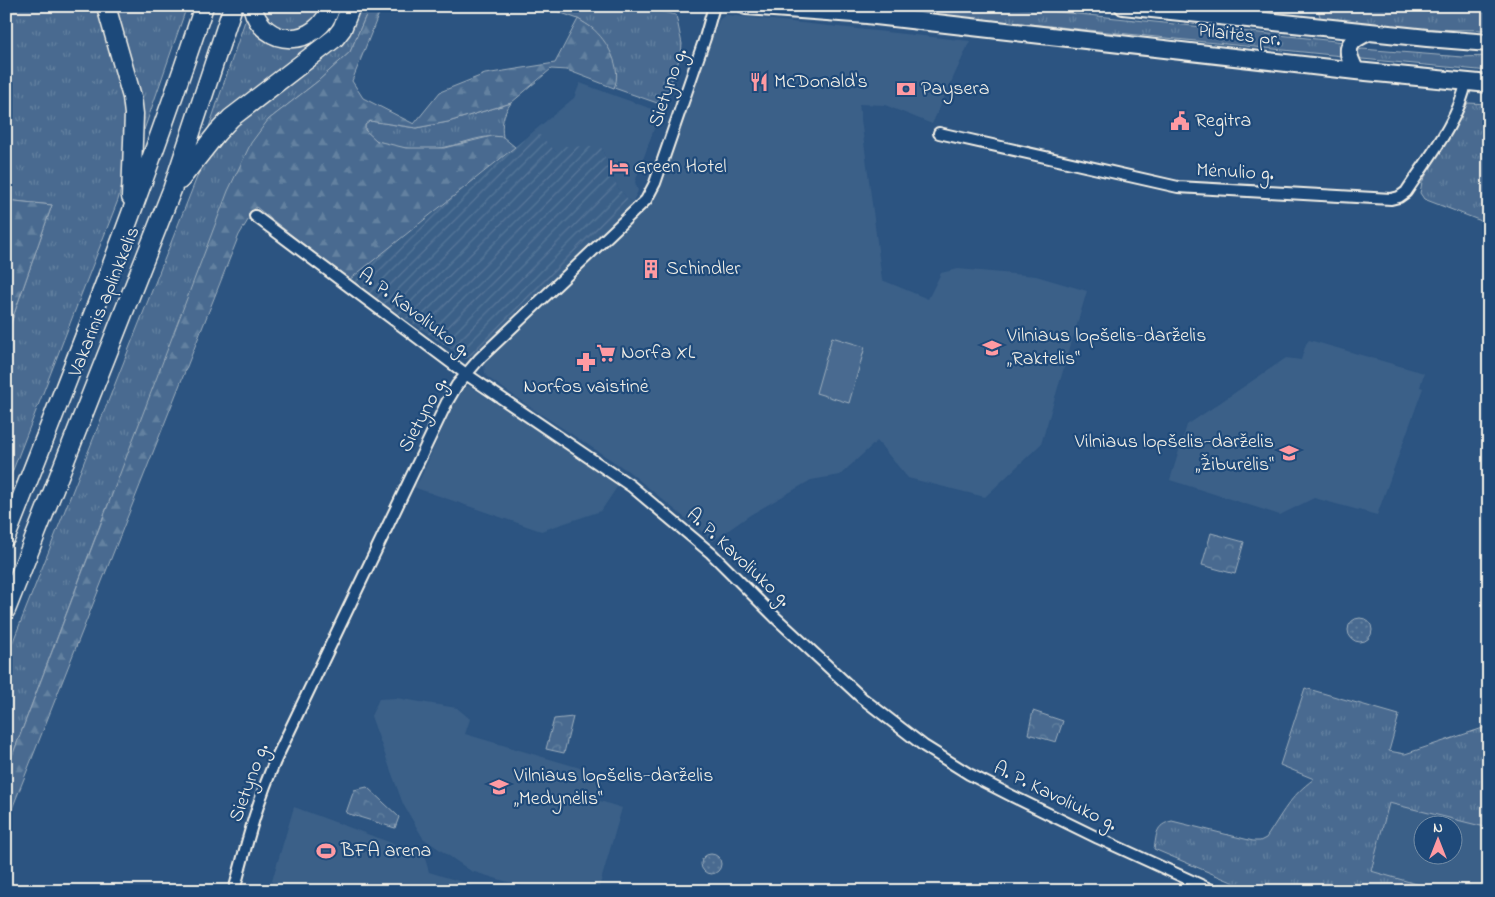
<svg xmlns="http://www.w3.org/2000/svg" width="1495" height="897" font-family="'Indie Flower',sans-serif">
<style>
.built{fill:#3b6088;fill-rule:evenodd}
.industrial{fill:url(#industrial-furrows)}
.grass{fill:url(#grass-tufts);stroke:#9eaebc}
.forest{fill:url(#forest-firs);stroke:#9eaebc}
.park{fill:url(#park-crowns);stroke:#9eaebc}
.garden{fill:url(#garden-dots);stroke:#9eaebc}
.pitch{fill:#496b90;stroke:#9eaebc}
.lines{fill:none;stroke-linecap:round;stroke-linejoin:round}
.minor-casing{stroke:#f4f1e8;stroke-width:14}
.primary-casing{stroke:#f4f1e8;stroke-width:20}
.trunk-casing{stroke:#f4f1e8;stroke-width:21}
.minor{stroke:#1f4a7a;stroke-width:10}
.primary{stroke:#1f4a7a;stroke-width:16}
.trunk{stroke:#1f4a7a;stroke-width:18}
.labels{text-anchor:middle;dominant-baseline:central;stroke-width:4.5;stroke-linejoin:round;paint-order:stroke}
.street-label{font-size:20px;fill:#f4f1e8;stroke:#1f4a7a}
.poi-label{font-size:20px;fill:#f4f1e8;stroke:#1f4a7a;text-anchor:start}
</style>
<defs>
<pattern id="industrial-furrows" width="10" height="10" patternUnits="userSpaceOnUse" patternTransform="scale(1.25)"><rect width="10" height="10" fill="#3b6088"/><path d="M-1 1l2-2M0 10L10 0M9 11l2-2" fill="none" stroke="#587799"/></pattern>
<pattern id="grass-tufts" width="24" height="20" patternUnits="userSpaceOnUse" patternTransform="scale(1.25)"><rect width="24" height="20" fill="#496b90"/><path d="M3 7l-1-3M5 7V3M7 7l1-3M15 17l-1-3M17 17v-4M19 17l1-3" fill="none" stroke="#6481a0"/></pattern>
<pattern id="forest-firs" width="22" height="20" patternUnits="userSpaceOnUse" patternTransform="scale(1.25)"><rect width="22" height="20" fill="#496b90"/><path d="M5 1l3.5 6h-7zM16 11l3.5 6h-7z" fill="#6481a0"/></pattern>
<pattern id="park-crowns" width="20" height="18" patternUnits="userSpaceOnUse" patternTransform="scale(1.25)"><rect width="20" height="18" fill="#496b90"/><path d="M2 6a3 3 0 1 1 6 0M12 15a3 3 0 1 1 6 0" fill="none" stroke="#6481a0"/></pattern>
<pattern id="garden-dots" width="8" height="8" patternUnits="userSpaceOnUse" patternTransform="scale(1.25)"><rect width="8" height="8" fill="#496b90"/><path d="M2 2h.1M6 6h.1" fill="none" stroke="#6481a0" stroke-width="1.8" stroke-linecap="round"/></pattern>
</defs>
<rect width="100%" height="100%" fill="#2c5481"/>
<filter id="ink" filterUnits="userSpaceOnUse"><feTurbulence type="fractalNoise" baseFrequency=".02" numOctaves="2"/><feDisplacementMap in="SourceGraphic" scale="10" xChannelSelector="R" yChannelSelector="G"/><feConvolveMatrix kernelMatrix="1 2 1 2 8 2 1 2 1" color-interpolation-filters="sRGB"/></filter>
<g filter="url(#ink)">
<path class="built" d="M 726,15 L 970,41 L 932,124 L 885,105 L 859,104 L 882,280 L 928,299 L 941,273 L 958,269 L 1036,276 L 1087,291 L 1041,444 L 985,497 L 908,478 L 877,441 L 840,475 L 811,480 L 750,515 L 713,541 L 628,471 L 530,407 L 487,377 L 485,373 L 484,365 L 491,353 L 645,209 L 653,197 L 664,172 L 719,20 Z
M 580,83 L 660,112 L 635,182 L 638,191 L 632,203 L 618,188 L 601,147 L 556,152 L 540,136 L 528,136 L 574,98 Z
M 1309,340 L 1424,373 L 1420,387 L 1423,388 L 1377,515 L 1314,498 L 1280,515 L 1170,480 L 1187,425 L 1286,358 L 1301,360 L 1306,344 Z
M 465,385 L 471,387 L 619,484 L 601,511 L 541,531 L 413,487 L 420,479 L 460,389 Z
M 396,698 L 457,708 L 470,719 L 465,734 L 604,775 L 597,800 L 622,808 L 598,891 L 538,891 L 471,871 L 423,838 L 403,804 L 371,716 L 379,699 Z
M 1389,803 L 1489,828 L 1489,891 L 1441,891 L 1371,871 ZM 1422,824 L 1452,824 L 1452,854 L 1422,854 Z
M 294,807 L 424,855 L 429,872 L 491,891 L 269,891 Z"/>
<path class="industrial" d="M 540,135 L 556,152 L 563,146 L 601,147 L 618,188 L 632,203 L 625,213 L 471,357 L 465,359 L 349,280 L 528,136 Z"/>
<path class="grass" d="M 6,6 L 98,6 L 126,101 L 128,120 L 123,180 L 118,200 L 6,488 L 6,337 L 52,205 L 6,200 Z
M 114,6 L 187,6 L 144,130 C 141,87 127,47 114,6 Z
M 259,6 L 325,6 L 324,11 L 303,29 L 285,31 L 266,20 Z
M 340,6 L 343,6 L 333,29 L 230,108 L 208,130 L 245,21 L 248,20 L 250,24 L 263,38 L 331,23 Z
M 360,6 L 370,6 L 350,52 L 318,81 L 268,120 L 105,512 L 6,772 L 6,659 L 199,172 L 209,154 L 233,126 L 345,38 L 353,25 Z
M 542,6 L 636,6 L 676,15 L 682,44 L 681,54 L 663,105 L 614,88 L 616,74 L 592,28 L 578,19 Z
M 854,6 L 1002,6 L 1345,42 L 1342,56 Z
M 1317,6 L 1479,6 L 1489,8 L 1489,30 L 1403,29 L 1321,20 Z
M 1362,49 L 1462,57 L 1489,56 L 1489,71 L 1362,59 L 1358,57 L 1357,51 Z
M 511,103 C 503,114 501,124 503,137 C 483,134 465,143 446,147 C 429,151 391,149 376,140 C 372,137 368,133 365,130 L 365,125 L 370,121 L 416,128 L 448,122 Z
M 1468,103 L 1489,104 L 1489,224 L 1424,199 L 1420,193 L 1422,182 Z
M 1305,688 L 1399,715 L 1389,751 L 1405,754 L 1489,726 L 1489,828 L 1389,803 L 1371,871 L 1441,891 L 1253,891 L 1154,849 C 1157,834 1155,825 1172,821 L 1253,841 L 1260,841 L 1266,838 C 1282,814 1290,796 1314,779 L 1280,765 Z"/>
<path class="forest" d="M 370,6 L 382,6 L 352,81 L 363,98 L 414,124 L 440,92 L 485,74 L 555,63 L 578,19 C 583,22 588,25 592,28 C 607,40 623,68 614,88 L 567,70 L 551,69 L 511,103 L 448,122 L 416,128 L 370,121 L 365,125 L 365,130 L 377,141 L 406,148 L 444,148 L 492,136 L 503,137 L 515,147 L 349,280 L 256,207 L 239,235 L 6,824 L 6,772 L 228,191 L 251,143 L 268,120 L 318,81 L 350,52 Z
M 6,200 L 52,205 L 6,337 Z"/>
<path class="park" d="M 1211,533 L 1244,542 L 1235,574 L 1202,565 Z
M 1033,711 L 1063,721 L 1056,742 L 1028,734 Z
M 573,717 L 564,753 L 546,749 L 554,719 Z
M 367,787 L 399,817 L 395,828 L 346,813 L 354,790 Z"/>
<path class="garden" d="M1348 630a12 12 0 1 1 24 0a12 12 0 1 1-24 0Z
M701 864a10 10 0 1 1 20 0a10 10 0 1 1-20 0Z"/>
<path class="pitch" d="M 832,337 L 865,347 L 849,403 L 816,393 Z"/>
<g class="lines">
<g class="minor-casing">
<path id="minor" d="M 939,133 L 1178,187 L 1391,199 L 1399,197 L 1406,192 C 1427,160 1460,119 1466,82
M 255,216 L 466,374 L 631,486 L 711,553 L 777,619 L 862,698 L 924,746 L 969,774 L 1012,796 L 1098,838 L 1214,891
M 234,891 C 246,846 257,801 276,759 L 447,402 L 457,385 L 480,358 L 646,200 L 655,183 L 705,38 L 714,6"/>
</g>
<g class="primary-casing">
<path id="primary" d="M 746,6 L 867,15 L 1356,71 L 1489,84
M 1123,6 L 1427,38 L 1489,43
M 1356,71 C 1344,49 1346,42 1369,32"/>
</g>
<g class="trunk-casing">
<path id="trunk" d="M 106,6 L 132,97 L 134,114 L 131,197
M 252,6 C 263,50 318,48 331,6
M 180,180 L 217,133 L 231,118 L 335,38 L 342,29 L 351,6
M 6,537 C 75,362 145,185 204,6
M 6,610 L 172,190 L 233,6"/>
</g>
<use href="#minor" class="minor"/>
<use href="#primary" class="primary"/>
<use href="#trunk" class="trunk"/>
</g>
</g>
<defs>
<g id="restaurant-bare" transform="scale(1.5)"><path d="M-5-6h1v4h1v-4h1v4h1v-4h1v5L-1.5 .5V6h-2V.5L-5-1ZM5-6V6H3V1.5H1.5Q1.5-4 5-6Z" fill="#ff9aa2" stroke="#1f4a7a" stroke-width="2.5" paint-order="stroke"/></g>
<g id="bank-bare" transform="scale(1.5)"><path d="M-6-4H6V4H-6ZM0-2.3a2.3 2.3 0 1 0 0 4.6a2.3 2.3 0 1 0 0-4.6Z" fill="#ff9aa2" stroke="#1f4a7a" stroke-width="2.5" paint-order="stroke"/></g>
<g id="civic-bare" transform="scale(1.5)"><path d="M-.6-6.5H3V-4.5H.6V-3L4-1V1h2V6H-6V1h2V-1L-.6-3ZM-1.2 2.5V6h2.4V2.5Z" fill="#ff9aa2" stroke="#1f4a7a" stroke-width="2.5" paint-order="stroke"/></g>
<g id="hotel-bare" transform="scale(1.5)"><path d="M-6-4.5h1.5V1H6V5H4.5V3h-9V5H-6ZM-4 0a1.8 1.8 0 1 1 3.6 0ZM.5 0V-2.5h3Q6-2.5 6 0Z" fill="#ff9aa2" stroke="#1f4a7a" stroke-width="2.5" paint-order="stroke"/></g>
<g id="building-bare" transform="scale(1.5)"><path d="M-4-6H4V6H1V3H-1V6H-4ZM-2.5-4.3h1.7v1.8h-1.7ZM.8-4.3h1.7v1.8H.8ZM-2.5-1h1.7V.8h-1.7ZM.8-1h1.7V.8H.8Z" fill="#ff9aa2" stroke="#1f4a7a" stroke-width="2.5" paint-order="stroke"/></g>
<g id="school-bare" transform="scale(1.5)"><path d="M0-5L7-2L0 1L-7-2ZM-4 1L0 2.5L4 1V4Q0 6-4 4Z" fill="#ff9aa2" stroke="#1f4a7a" stroke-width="2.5" paint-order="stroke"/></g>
<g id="supermarket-bare" transform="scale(1.5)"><path d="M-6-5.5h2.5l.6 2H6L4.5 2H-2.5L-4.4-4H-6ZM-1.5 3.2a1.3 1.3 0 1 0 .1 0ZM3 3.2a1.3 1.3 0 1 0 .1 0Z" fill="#ff9aa2" stroke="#1f4a7a" stroke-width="2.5" paint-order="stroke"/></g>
<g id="pharmacy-bare" transform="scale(1.5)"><path d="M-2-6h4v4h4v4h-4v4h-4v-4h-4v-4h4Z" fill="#ff9aa2" stroke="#1f4a7a" stroke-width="2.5" paint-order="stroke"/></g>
<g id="stadium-bare" transform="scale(1.5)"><path d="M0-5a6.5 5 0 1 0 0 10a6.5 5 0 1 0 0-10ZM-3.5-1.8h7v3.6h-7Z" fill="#ff9aa2" stroke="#1f4a7a" stroke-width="2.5" paint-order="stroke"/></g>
</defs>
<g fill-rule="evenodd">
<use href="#restaurant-bare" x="759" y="82"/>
<use href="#bank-bare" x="906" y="89"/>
<use href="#civic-bare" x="1180" y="121"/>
<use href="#hotel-bare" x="619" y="167"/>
<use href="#building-bare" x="651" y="269"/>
<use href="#school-bare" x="992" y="348"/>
<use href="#supermarket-bare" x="606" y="353"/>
<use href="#pharmacy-bare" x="586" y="362"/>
<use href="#school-bare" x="1289" y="453"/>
<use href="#school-bare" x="499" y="787"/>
<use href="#stadium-bare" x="326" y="851"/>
</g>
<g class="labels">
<g class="street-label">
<text transform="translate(1239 36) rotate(7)">Pilaitės pr.</text>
<text transform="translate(669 88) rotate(-71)">Sietyno g.</text>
<text transform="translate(1235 173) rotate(3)">Mėnulio g.</text>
<text transform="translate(105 302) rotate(-68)">Vakarinis aplinkkelis</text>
<text transform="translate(414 313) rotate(37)">A. P. Kavoliuko g.</text>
<text transform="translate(424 415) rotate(-62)">Sietyno g.</text>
<text transform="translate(738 558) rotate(43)">A. P. Kavoliuko g.</text>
<text transform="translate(250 783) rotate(-70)">Sietyno g.</text>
<text transform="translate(1055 797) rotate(26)">A. P. Kavoliuko g.</text>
</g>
<g class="poi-label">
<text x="774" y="82">McDonald's</text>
<text x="921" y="89">Paysera</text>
<text x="1195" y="121">Regitra</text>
<text x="634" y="167">Green Hotel</text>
<text x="666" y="269">Schindler</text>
<text x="1007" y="336">Vilniaus lopšelis-darželis<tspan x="1007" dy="23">„Raktelis“</tspan></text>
<text x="621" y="353">Norfa XL</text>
<text x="586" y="387" text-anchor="middle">Norfos vaistinė</text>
<text x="1274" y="442" text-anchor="end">Vilniaus lopšelis-darželis<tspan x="1274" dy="23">„Žiburėlis“</tspan></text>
<text x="514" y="776">Vilniaus lopšelis-darželis<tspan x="514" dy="23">„Medynėlis“</tspan></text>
<text x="341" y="851">BFA arena</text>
</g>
</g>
<rect width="1495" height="897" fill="none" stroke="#1f4a7a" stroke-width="25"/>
<rect x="12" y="12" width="1470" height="872" fill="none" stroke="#f4f1e8" stroke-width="2" filter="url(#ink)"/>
<g transform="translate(1438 840)"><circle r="24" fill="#1f4a7a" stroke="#748da6"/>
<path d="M0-4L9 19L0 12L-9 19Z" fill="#ff9aa2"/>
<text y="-8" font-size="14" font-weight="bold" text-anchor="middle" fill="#f4f1e8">N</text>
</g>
</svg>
